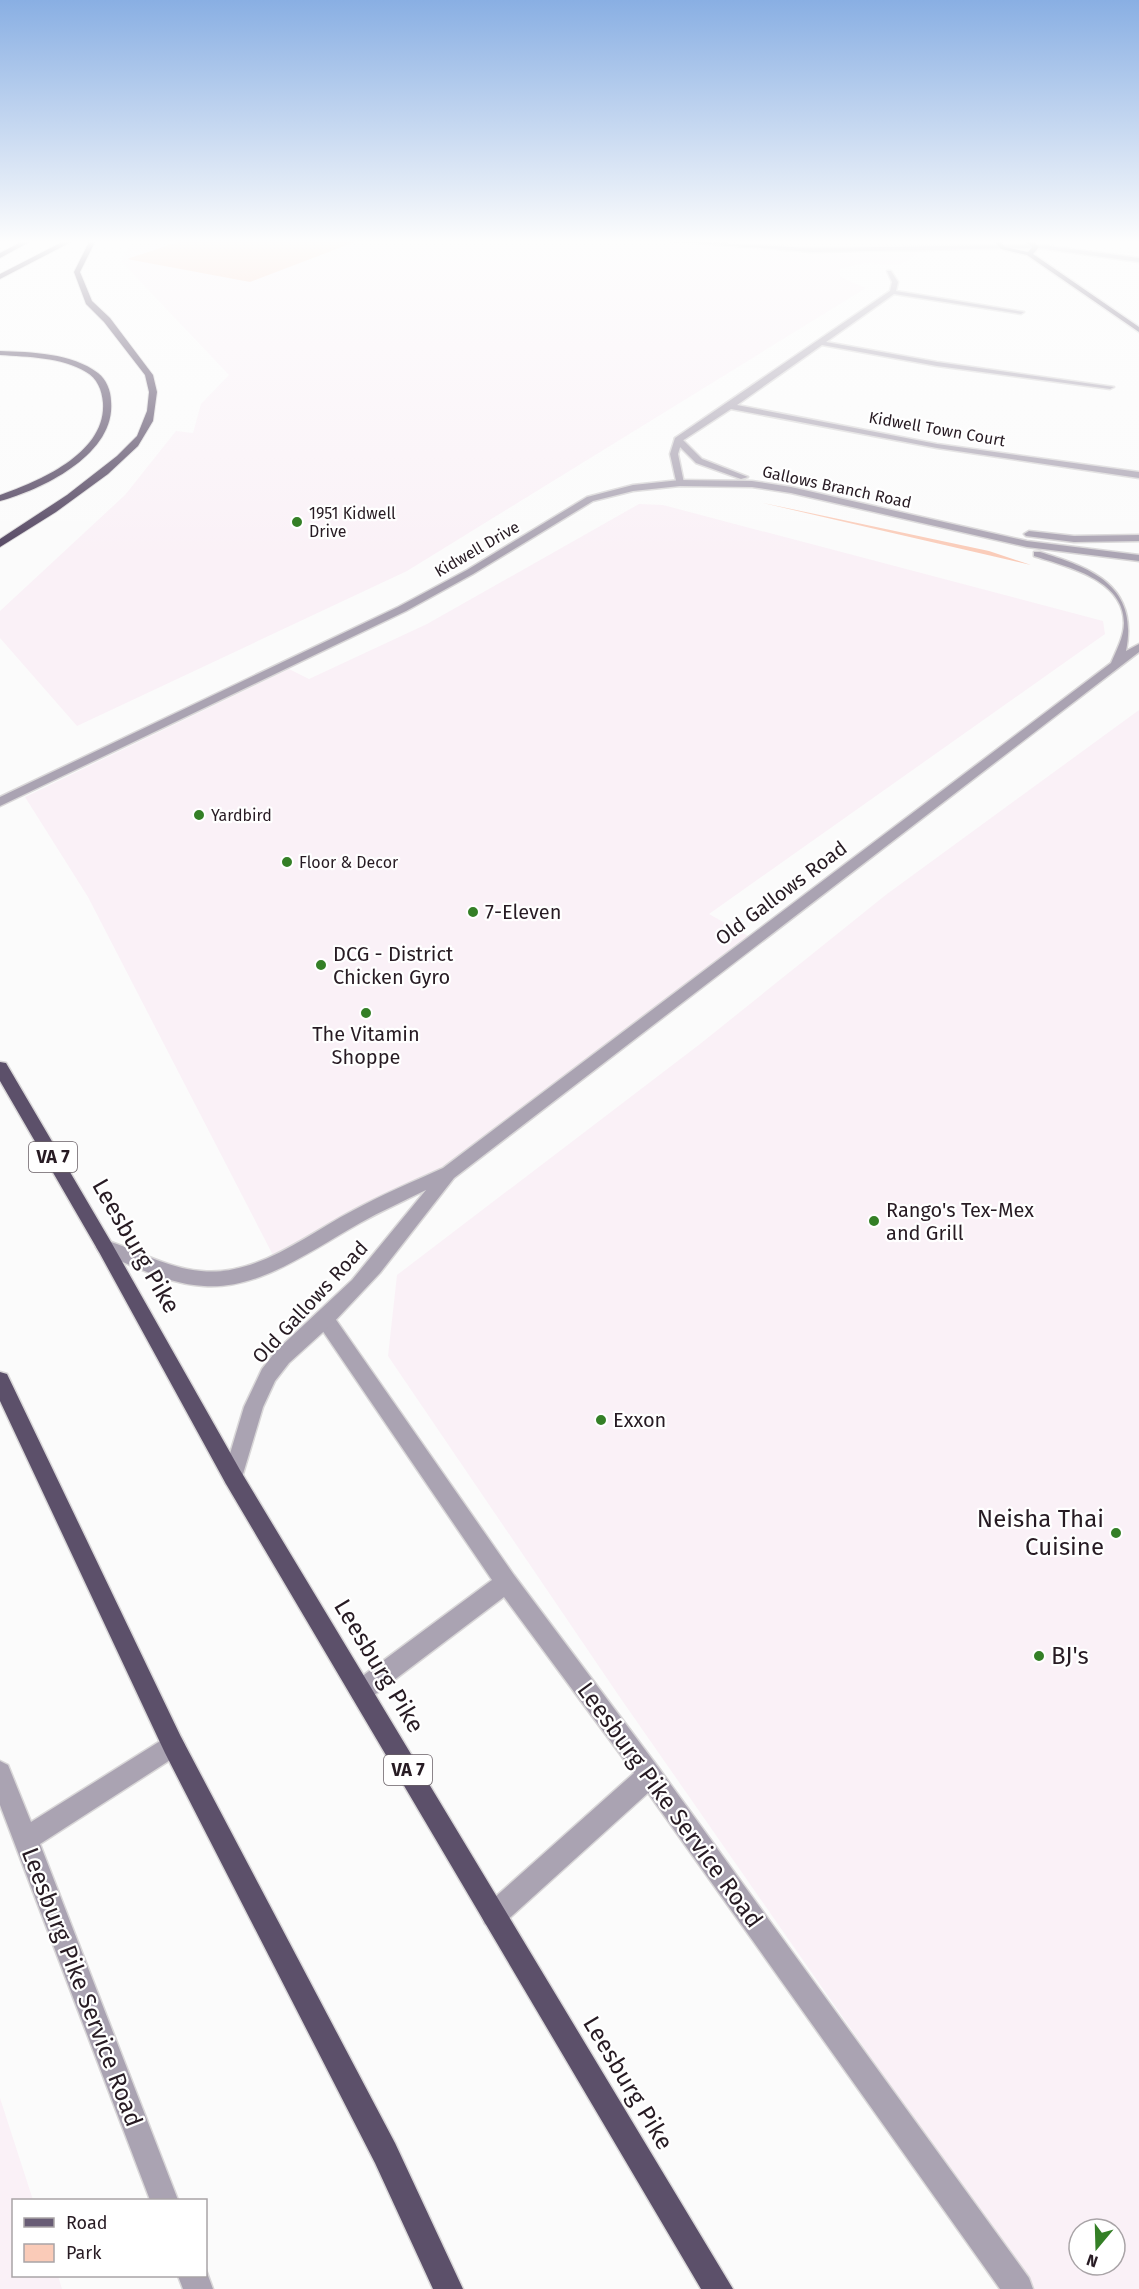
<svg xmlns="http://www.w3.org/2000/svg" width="1139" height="2289" font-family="'Fira Sans',sans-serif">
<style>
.built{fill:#faf1f7;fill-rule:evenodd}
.green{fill:#facbb8}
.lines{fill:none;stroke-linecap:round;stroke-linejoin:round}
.minor-casing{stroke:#d9d7d8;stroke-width:3}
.tertiary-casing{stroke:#d9d7d8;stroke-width:3}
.primary-casing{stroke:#d9d7d8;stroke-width:3}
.trunk-casing{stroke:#d9d7d8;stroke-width:3}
.motorway-casing{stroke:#d9d7d8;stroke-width:2}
.minor{fill:#aaa3b2;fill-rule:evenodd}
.tertiary{fill:#aaa3b2;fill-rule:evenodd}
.primary{fill:#685c75;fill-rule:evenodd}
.trunk{fill:#5c506a;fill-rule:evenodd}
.motorway{fill:#51435f;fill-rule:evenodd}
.poi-dot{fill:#347f26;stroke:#fff;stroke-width:2}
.labels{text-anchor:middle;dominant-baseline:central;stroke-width:4.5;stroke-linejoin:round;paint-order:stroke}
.far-street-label{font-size:16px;fill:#271b23;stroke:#fff}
.far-poi-label{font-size:16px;fill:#271b23;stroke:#fff;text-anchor:start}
.shield{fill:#fff;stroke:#685f65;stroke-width:1.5}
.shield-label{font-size:18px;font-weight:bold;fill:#271b23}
.street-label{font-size:20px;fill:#271b23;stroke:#fff}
.poi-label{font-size:20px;fill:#271b23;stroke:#fff;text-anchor:start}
.near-street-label{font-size:24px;fill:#271b23;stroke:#fff}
.near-poi-label{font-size:24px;fill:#271b23;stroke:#fff;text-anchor:end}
</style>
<rect width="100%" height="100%" fill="#fbfbfb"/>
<path class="built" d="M 133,240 L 718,242 L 938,240 L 900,265 L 865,263 L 840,269 L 840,277 L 866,288 L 407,571 L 77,726 L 0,638 L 0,611 L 125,495 L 176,431 L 193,433 L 201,404 L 229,375 L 121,261 Z
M 639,504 L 663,505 L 1103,621 L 1105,634 L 709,914 L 755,940 L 449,1173 L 276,1261 L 88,897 L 25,797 L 289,669 L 309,679 L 427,624 Z
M 1139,710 L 1139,2289 L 1032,2289 L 619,1696 L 388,1356 L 397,1275 L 700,1044 L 887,894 ZM 1079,2229 L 1115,2229 L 1115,2265 L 1079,2265 Z
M 0,2098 L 33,2200 L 14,2200 L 14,2276 L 58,2276 L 62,2289 L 0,2289 Z"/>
<path class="green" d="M 184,240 L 360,240 L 250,282 L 127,259 Z
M 754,501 L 989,551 L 1031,565 Z"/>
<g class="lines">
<g class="minor-casing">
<path id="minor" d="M 655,240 L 812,248 L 1024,245 L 1027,243 L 1139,258 L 1139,262 L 1038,248 L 812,252 Z
M 887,271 L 891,271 L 898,282 L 896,291 L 1024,312 L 1021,314 L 894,294 L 826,342 L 937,362 L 1114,387 L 1110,389 L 937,366 L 822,345 L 737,405 L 937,444 L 1139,472 L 1139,478 L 937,448 L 731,409 L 682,441 L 678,454 L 684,483 L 677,485 L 670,454 L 675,438 L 890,291 L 892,282 Z
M 325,1311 L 332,1314 L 514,1575 L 658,1767 L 1029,2278 L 1033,2289 L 1000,2289 L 648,1793 L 503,1924 L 494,1928 L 485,1924 L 481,1915 L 485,1906 L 634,1773 L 504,1597 L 369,1699 L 361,1702 L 353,1699 L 350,1691 L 353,1683 L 492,1580 L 318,1324 L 316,1319 L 318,1314 Z
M 173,1733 L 181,1737 L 185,1745 L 181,1753 L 40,1844 L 178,2200 L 150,2200 L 0,1805 L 0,1761 L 8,1765 L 31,1822 Z
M 206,2270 L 213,2289 L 183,2289 L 178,2276 L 206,2276 Z"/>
</g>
<g class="tertiary-casing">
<path id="tertiary" d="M 675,438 L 681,438 L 702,459 L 748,477 L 741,479 L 696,463 L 675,442 Z
M 680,480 L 752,481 L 791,487 L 1027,541 L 1139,555 L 1139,561 L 1027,547 L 791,493 L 752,487 L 680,486 L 633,491 L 593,501 L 473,574 L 406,611 L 0,806 L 0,797 L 398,607 L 467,570 L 587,497 L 633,485 Z
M 1029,531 L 1074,536 L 1139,535 L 1139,541 L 1074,542 L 1026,536 L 1024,534 Z
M 1034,552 L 1040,552 C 1091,568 1139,585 1126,651 L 1139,644 L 1139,652 L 454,1178 L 380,1273 L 332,1324 L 289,1363 L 275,1381 L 263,1407 L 240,1484 L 233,1486 L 226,1484 L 223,1477 L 244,1407 L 262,1369 L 276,1351 L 352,1280 L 426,1190 C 404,1201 381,1211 360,1223 C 313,1249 260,1290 204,1286 C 167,1284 132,1265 99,1252 L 96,1247 L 99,1242 L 105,1240 C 137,1250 167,1268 201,1271 C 256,1277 306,1235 352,1211 C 381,1195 412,1182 443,1168 L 1111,663 C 1116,651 1124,637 1124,623 C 1124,579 1067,567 1034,556 Z"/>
</g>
<g class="primary-casing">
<path id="primary" d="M 993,240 L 999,240 L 1005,247 L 1028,252 L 1032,247 L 1024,240 L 1031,240 L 1039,247 L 1033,254 L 1139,327 L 1139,332 L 1027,255 L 1001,249 Z"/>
</g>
<g class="trunk-casing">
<path id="trunk" d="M 0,1062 L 6,1063 L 111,1242 L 240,1470 L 733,2289 L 701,2289 L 226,1484 L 99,1252 L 0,1081 Z
M 0,1372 L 7,1374 L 181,1737 L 395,2143 L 463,2289 L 433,2289 L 375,2163 L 165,1753 L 0,1401 Z"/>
</g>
<g class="motorway-casing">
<path id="motorway" d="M 25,240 L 33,240 L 0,258 L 0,253 Z
M 66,240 L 75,240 L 0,279 L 0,274 Z
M 90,240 L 96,240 L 80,272 L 92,301 L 110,318 L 153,375 L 157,392 L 153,421 L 138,446 L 108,474 L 56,512 L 0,547 L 0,539 L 67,495 L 117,456 L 137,436 L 147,411 L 149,392 L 145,375 L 104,322 L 86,304 L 74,272 Z
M 0,351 C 31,352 72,353 98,373 C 106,379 111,391 111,401 C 116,454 43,489 0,501 L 0,495 C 40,481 106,453 103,403 C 102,390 97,378 86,372 C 61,357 28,357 0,355 Z"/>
</g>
<use href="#minor" class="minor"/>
<use href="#tertiary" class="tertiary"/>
<use href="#primary" class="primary"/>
<use href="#trunk" class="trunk"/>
<use href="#motorway" class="motorway"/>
</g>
<linearGradient id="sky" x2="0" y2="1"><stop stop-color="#89afe3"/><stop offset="0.43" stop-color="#fdfdfd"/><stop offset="1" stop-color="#fdfdfd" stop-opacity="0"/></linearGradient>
<rect width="1139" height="561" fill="url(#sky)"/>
<g class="poi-dot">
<circle cx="297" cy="522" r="6"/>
<circle cx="199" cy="815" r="6"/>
<circle cx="287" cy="862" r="6"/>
<circle cx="473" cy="912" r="6"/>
<circle cx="321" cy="965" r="6"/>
<circle cx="366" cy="1013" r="6"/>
<circle cx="874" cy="1221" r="6"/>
<circle cx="601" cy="1420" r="6"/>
<circle cx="1116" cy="1533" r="6"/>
<circle cx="1039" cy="1656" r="6"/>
</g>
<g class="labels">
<g class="far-street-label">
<text transform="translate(937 429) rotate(10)">Kidwell Town Court</text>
<text transform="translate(837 487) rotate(12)">Gallows Branch Road</text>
<text transform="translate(477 549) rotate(-30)">Kidwell Drive</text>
</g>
<g class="far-poi-label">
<text x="309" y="513">1951 Kidwell<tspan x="309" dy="18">Drive</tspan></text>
<text x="211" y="815">Yardbird</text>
<text x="299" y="862">Floor &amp; Decor</text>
</g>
<g class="shield">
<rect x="29" y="1142" width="48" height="30" rx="4.5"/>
<rect x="384" y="1755" width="48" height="30" rx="4.5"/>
</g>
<g class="shield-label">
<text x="53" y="1157">VA 7</text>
<text x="408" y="1770">VA 7</text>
</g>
<g class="street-label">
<text transform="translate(781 893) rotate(-37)">Old Gallows Road</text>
<text transform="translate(310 1302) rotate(-47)">Old Gallows Road</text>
</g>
<g class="poi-label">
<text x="485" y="912">7-Eleven</text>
<text x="333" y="954">DCG - District<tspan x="333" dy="23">Chicken Gyro</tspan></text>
<text x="366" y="1034" text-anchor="middle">The Vitamin<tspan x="366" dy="23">Shoppe</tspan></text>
<text x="886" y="1210">Rango's Tex-Mex<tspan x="886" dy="23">and Grill</tspan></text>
<text x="613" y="1420">Exxon</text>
</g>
<g class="near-street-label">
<text transform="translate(136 1246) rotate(60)">Leesburg Pike</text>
<text transform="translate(379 1666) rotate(59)">Leesburg Pike</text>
<text transform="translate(670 1805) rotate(54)">Leesburg Pike Service Road</text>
<text transform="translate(82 1987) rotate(69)">Leesburg Pike Service Road</text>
<text transform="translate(628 2083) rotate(59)">Leesburg Pike</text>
</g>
<g class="near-poi-label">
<text x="1104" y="1519">Neisha Thai<tspan x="1104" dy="28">Cuisine</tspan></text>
<text x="1051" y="1656" text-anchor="start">BJ's</text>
</g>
</g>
<rect x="12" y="2199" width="195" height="78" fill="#ffffff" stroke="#a9a4a7" stroke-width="1.5"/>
<rect x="24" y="2218" width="30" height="9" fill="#685c75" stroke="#a9a4a7" stroke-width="1.5"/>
<text x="66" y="2229" font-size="18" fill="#271b23">Road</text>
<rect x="24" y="2244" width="30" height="18" fill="#facbb8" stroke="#a9a4a7" stroke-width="1.5"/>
<text x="66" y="2259" font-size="18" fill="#271b23">Park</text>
<g transform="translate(1097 2247) rotate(199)"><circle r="28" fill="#ffffff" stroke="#a9a4a7" stroke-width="1.5"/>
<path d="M0-4.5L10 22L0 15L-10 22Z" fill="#347f26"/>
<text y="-9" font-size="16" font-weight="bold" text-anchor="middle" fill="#271b23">N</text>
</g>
</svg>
